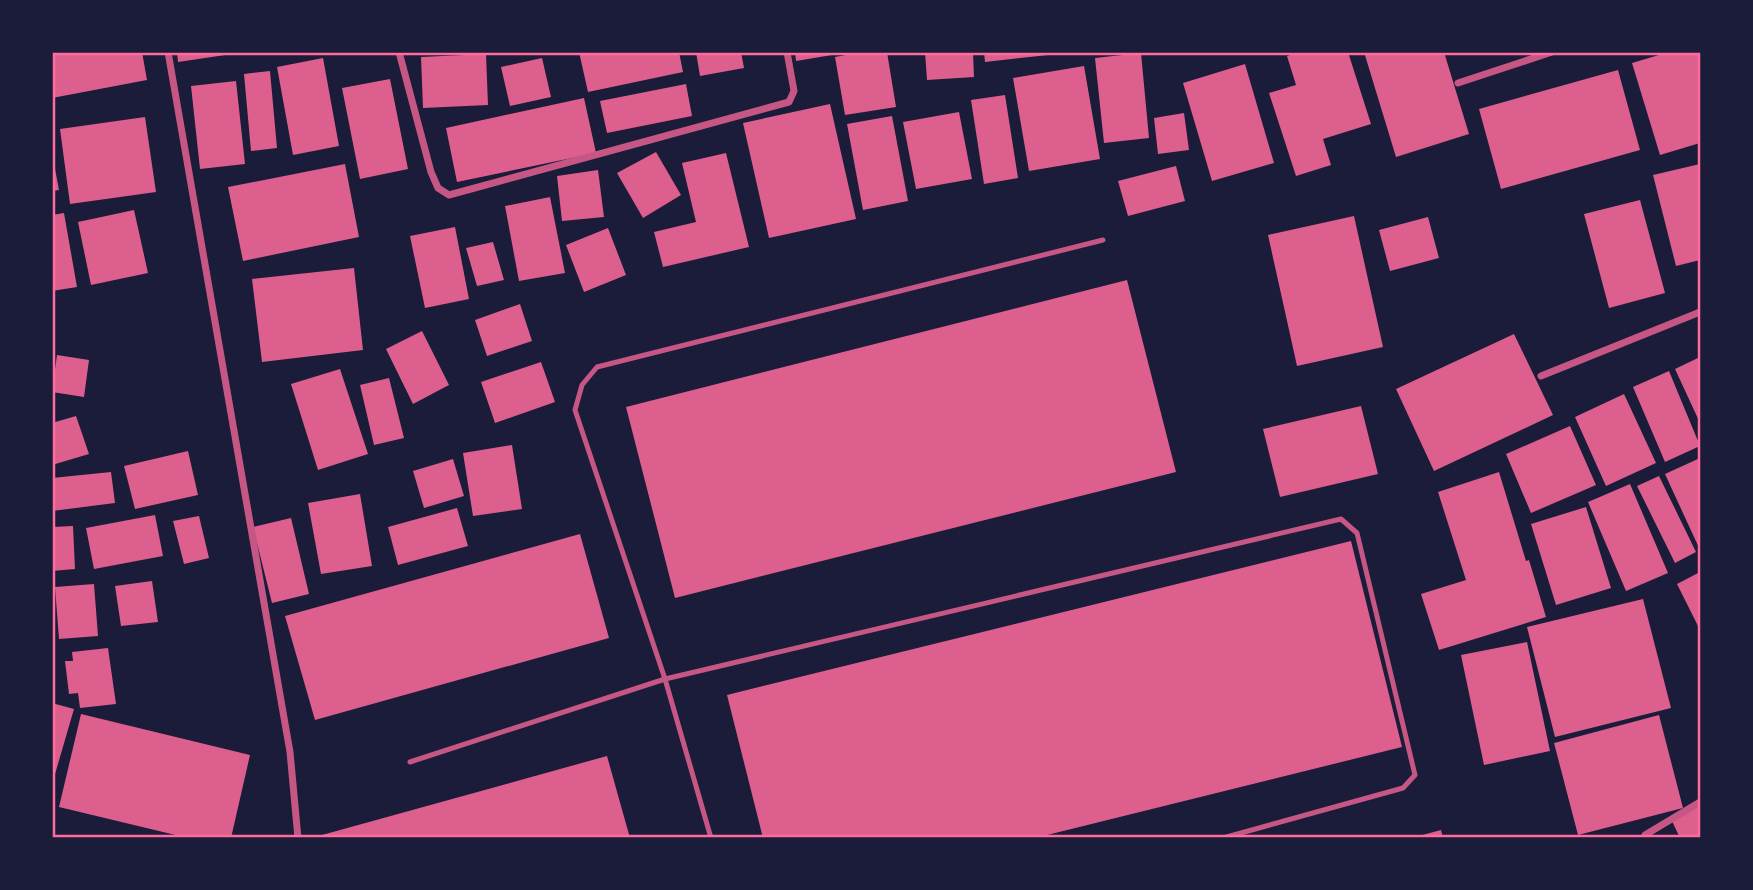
<svg xmlns="http://www.w3.org/2000/svg" width="1753" height="890" font-family="'Asap Condensed',sans-serif">
<style>
.building{fill:#dd5f8e}
.lines{fill:none;stroke-linecap:round;stroke-linejoin:round}
.service{stroke:#c65784;stroke-width:5}
.minor{stroke:#c65784;stroke-width:7}
.neatline{fill:none;stroke:#ff6b9d;stroke-width:2.5}
</style>
<rect width="100%" height="100%" fill="#1b1b3a"/>
<path class="building" d="M 52,52 L 142,52 L 147,80 L 52,98 Z
M 177,52 L 232,52 L 232,54 L 178,62 Z
M 579,52 L 679,52 L 683,72 L 588,92 Z
M 696,52 L 741,52 L 744,68 L 700,76 Z
M 795,52 L 838,52 L 838,54 L 796,61 Z
M 862,52 L 887,52 L 896,107 L 845,115 L 835,57 Z
M 925,52 L 973,52 L 974,77 L 927,80 Z
M 984,52 L 1048,52 L 1048,55 L 985,62 Z
M 1299,52 L 1348,52 L 1371,124 L 1323,139 L 1331,165 L 1296,176 L 1269,93 L 1296,85 L 1287,56 Z
M 1364,52 L 1444,52 L 1469,134 L 1396,157 Z
M 1669,52 L 1700,52 L 1700,143 L 1660,155 L 1632,63 Z
M 1141,53 L 1149,138 L 1104,143 L 1095,58 Z
M 486,54 L 488,105 L 423,108 L 421,57 Z
M 323,58 L 339,146 L 293,155 L 277,67 Z
M 542,58 L 551,97 L 510,106 L 501,67 Z
M 1245,64 L 1274,163 L 1212,181 L 1183,83 Z
M 1084,66 L 1100,159 L 1029,171 L 1013,78 Z
M 1618,70 L 1640,150 L 1501,189 L 1479,109 Z
M 270,71 L 277,148 L 251,151 L 244,74 Z
M 390,79 L 408,169 L 360,179 L 342,88 Z
M 236,81 L 245,164 L 200,169 L 191,86 Z
M 686,84 L 692,116 L 607,133 L 600,101 Z
M 1005,95 L 1018,178 L 984,184 L 971,100 Z
M 584,98 L 596,153 L 457,182 L 446,128 Z
M 830,104 L 856,219 L 769,238 L 743,123 Z
M 959,112 L 972,179 L 916,189 L 903,122 Z
M 1184,113 L 1189,150 L 1158,154 L 1154,118 Z
M 892,116 L 908,201 L 863,210 L 847,124 Z
M 145,117 L 156,192 L 70,204 L 60,129 Z
M 656,152 L 681,195 L 643,218 L 617,173 Z
M 52,153 L 59,190 L 52,191 Z
M 726,153 L 749,247 L 663,267 L 654,232 L 696,222 L 682,163 Z
M 345,164 L 359,237 L 243,261 L 228,187 Z
M 1700,164 L 1700,260 L 1676,266 L 1653,175 Z
M 1176,166 L 1185,201 L 1128,216 L 1118,181 Z
M 598,170 L 604,217 L 562,221 L 557,176 Z
M 550,197 L 565,273 L 519,281 L 505,206 Z
M 1640,200 L 1665,293 L 1609,308 L 1584,214 Z
M 134,210 L 148,273 L 91,285 L 78,222 Z
M 64,213 L 77,287 L 52,291 L 52,215 Z
M 1354,216 L 1383,347 L 1297,366 L 1268,235 Z
M 1428,217 L 1439,258 L 1390,271 L 1379,230 Z
M 455,227 L 469,299 L 425,308 L 410,236 Z
M 608,228 L 626,275 L 584,292 L 566,245 Z
M 493,242 L 504,280 L 477,286 L 466,248 Z
M 354,268 L 363,350 L 262,362 L 252,279 Z
M 1127,280 L 1176,472 L 675,598 L 626,407 Z
M 520,304 L 532,341 L 487,356 L 475,320 Z
M 422,331 L 449,385 L 413,404 L 386,349 Z
M 1514,334 L 1553,415 L 1434,471 L 1396,389 Z
M 57,355 L 89,360 L 84,397 L 52,392 Z
M 1700,357 L 1700,423 L 1675,369 Z
M 541,362 L 555,402 L 495,423 L 481,382 Z
M 340,369 L 368,454 L 318,470 L 291,384 Z
M 1669,371 L 1700,446 L 1665,462 L 1633,387 Z
M 389,378 L 404,438 L 374,445 L 360,385 Z
M 1624,394 L 1656,463 L 1606,486 L 1575,417 Z
M 1361,406 L 1378,474 L 1280,497 L 1263,429 Z
M 76,416 L 89,454 L 52,465 L 52,423 Z
M 1570,426 L 1596,485 L 1531,513 L 1506,454 Z
M 512,445 L 522,509 L 473,516 L 463,453 Z
M 188,451 L 198,495 L 135,509 L 124,466 Z
M 1700,458 L 1700,550 L 1665,474 Z
M 453,459 L 464,496 L 424,508 L 413,471 Z
M 111,472 L 115,503 L 52,511 L 52,478 Z
M 1499,472 L 1526,561 L 1529,560 L 1546,617 L 1439,650 L 1421,594 L 1466,580 L 1438,492 Z
M 1659,476 L 1696,552 L 1675,563 L 1637,486 Z
M 1630,484 L 1668,573 L 1626,591 L 1588,502 Z
M 360,494 L 372,566 L 321,574 L 308,503 Z
M 1586,507 L 1611,588 L 1556,605 L 1531,524 Z
M 457,508 L 468,546 L 398,565 L 388,527 Z
M 155,515 L 163,556 L 94,569 L 86,528 Z
M 199,516 L 209,558 L 184,564 L 173,521 Z
M 291,518 L 309,594 L 272,603 L 253,527 Z
M 73,526 L 75,569 L 52,571 L 52,527 Z
M 580,534 L 609,638 L 315,720 L 285,616 Z
M 1351,541 L 1402,747 L 1035,838 L 763,838 L 727,695 Z
M 1700,572 L 1700,630 L 1677,584 Z
M 152,581 L 158,622 L 121,626 L 115,586 Z
M 94,584 L 98,636 L 59,639 L 55,587 Z
M 1643,599 L 1671,708 L 1555,737 L 1527,627 Z
M 1527,642 L 1550,751 L 1484,765 L 1461,655 Z
M 108,648 L 116,704 L 80,708 L 78,693 L 69,694 L 65,661 L 73,661 L 72,652 Z
M 52,703 L 74,709 L 53,781 L 52,781 Z
M 81,714 L 250,755 L 231,838 L 188,838 L 59,807 Z
M 1659,715 L 1683,808 L 1578,835 L 1554,743 Z
M 607,756 L 630,838 L 323,838 L 322,835 Z
M 1700,805 L 1700,838 L 1680,838 L 1671,819 Z
M 1441,830 L 1443,838 L 1415,838 L 1415,837 Z"/>
<g class="lines">
<path class="service" d="M 410,762 L 665,679 L 1341,519 L 1357,533 L 1415,775 L 1403,788 L 1223,838
M 711,838 L 665,679 L 575,410 L 582,385 L 597,367 L 1103,240"/>
<path class="minor" d="M 168,52 L 290,752 L 298,838
M 399,52 L 431,172 L 438,188 L 449,195 L 789,102 L 794,91 L 787,52
M 1458,83 L 1552,52
M 1541,376 L 1700,312
M 1645,838 L 1645,835 L 1700,802"/>
</g>
<rect width="1753" height="890" fill="none" stroke="#1b1b3a" stroke-width="108"/>
<rect x="54" y="54" width="1645" height="782" class="neatline"/>
</svg>
